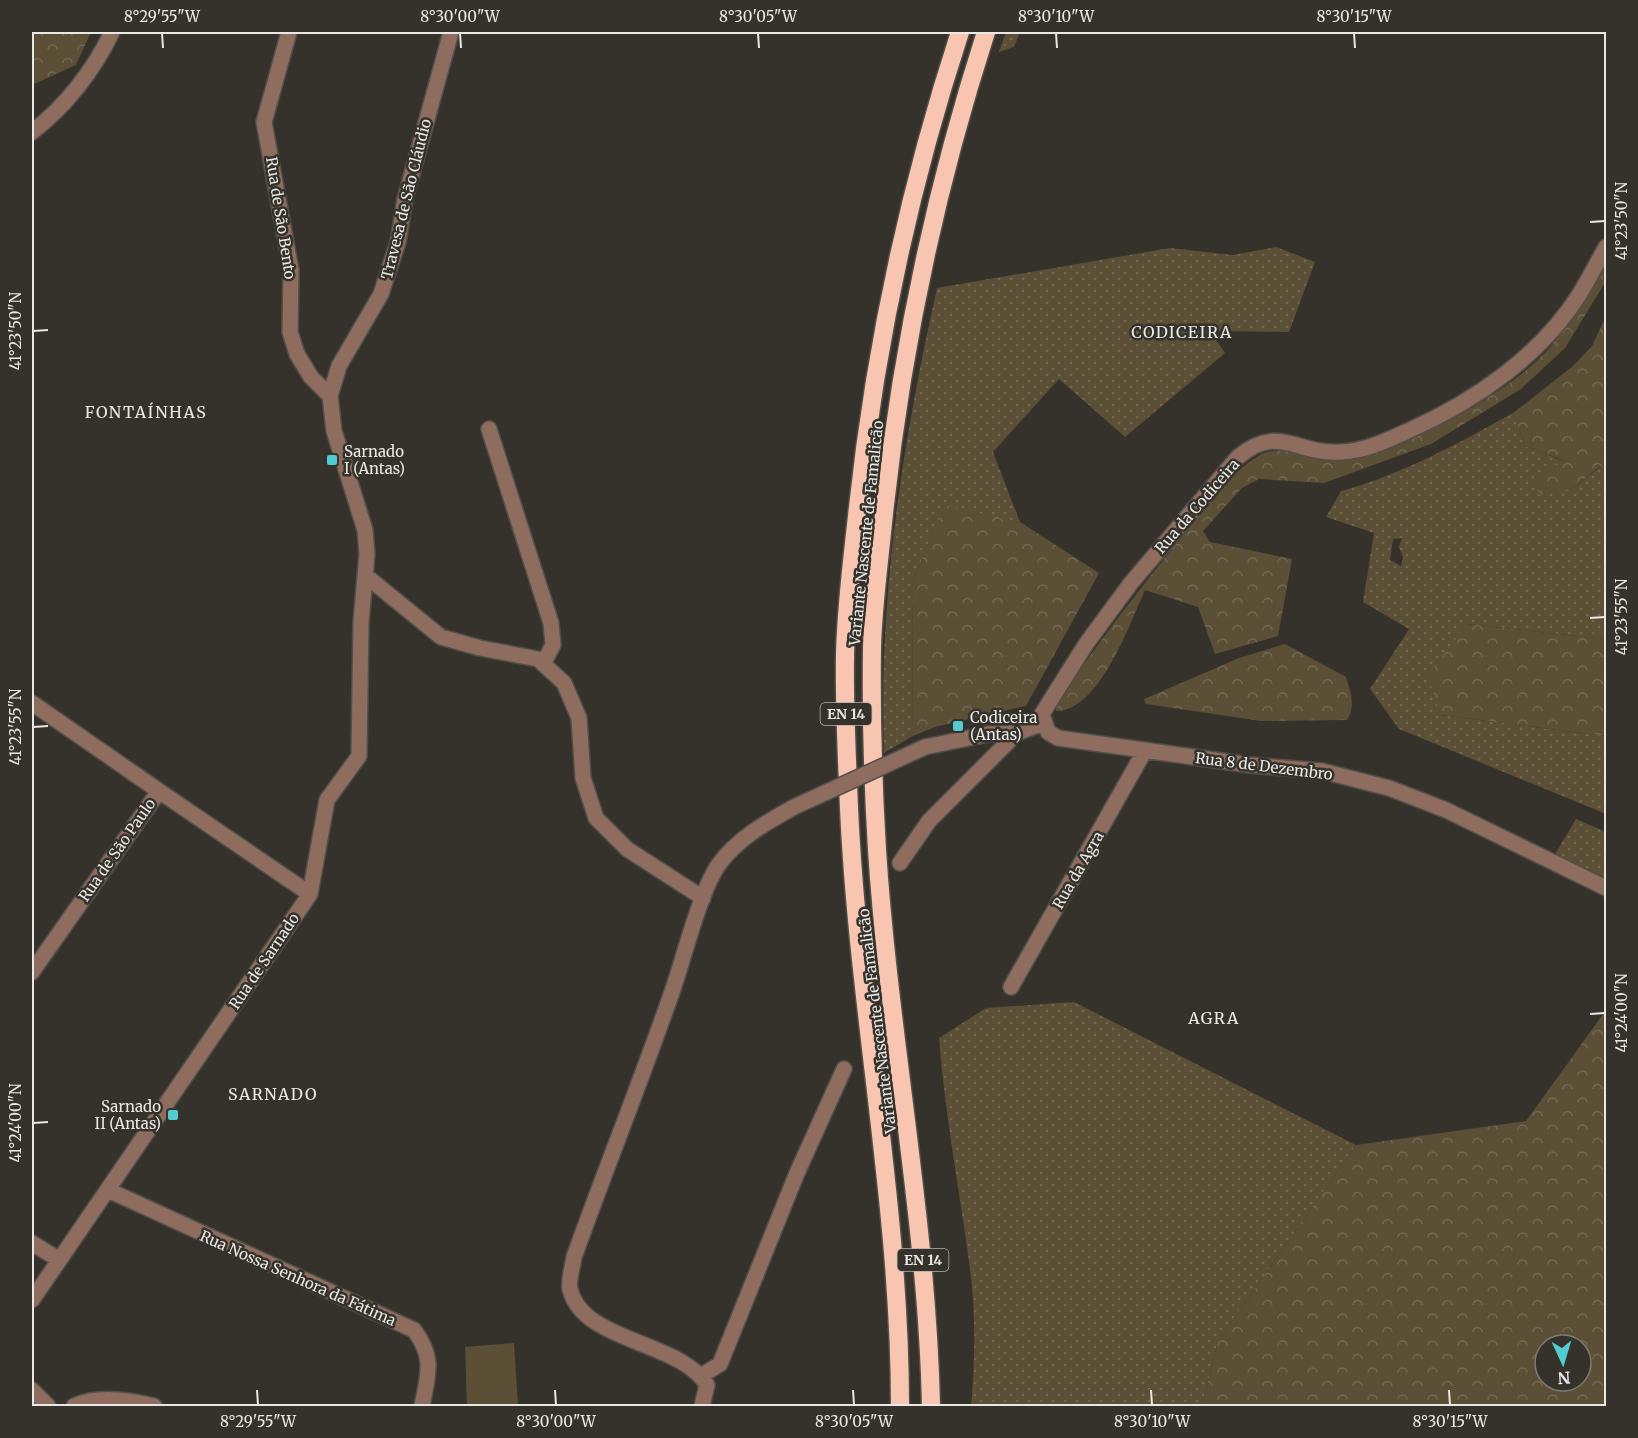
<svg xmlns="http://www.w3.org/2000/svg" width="1638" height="1438" font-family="Merriweather,serif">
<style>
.grass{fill:url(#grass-dots);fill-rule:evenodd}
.forest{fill:url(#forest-crowns);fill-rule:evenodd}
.park{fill:#5b4f35}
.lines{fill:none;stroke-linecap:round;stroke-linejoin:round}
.minor-casing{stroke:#514f49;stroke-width:18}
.highway-casing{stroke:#514f49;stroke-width:21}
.minor{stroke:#8e6d5e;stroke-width:15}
.highway{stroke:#f8c6b0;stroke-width:18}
.minor-bridge-casing{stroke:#514f49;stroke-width:18;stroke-linecap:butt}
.minor-bridge{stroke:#8e6d5e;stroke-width:15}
.ticks{fill:none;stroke:#eae8e4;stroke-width:2}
.poi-dot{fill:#51ccd1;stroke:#34322b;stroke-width:2}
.labels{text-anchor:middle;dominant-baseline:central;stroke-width:5;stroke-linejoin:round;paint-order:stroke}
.shield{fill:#34322b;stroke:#b3b1ac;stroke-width:1.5}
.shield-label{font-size:14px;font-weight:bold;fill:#eae8e4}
.street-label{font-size:15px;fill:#eae8e4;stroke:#34322b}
.poi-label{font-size:15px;fill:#eae8e4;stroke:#34322b;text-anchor:start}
.neighbourhood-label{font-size:16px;letter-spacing:1.5px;fill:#eae8e4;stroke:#34322b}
.neatline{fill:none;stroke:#eae8e4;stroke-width:2}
.ticks-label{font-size:15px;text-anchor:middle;fill:#eae8e4}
</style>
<defs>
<pattern id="grass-dots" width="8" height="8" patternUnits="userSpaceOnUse" patternTransform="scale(1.5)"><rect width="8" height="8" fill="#5b4f35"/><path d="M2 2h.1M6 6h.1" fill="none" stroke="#736852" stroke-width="1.8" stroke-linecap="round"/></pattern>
<pattern id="forest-crowns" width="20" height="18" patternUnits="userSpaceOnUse" patternTransform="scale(1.5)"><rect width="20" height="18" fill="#5b4f35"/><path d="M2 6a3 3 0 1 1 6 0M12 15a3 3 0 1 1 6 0" fill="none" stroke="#736852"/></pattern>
</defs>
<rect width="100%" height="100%" fill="#34322b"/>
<path class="grass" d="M 1006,32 L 1020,32 L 1014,47 L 999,52 Z
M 1276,247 L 1315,262 L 1289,332 L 1210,331 L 1225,353 L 1125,437 L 1059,379 L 993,452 L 1020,522 L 945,506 L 912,583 L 913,736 L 884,753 C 878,596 903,440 937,288 L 1170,248 L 1233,255 Z
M 1513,413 L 1525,446 L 1566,462 L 1571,490 L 1601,466 L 1606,469 L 1606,639 L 1467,624 L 1440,715 L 1606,736 L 1606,814 L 1399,729 L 1370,689 L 1409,629 L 1363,602 L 1374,533 L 1326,517 L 1341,491 C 1403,474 1457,444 1513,413 ZM 1402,538 L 1399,547 L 1403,557 L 1401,566 L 1390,560 L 1393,539 Z
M 1576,819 L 1606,832 L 1606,879 L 1554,856 Z
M 1074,1002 L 1356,1145 L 1218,1341 L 1202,1406 L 971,1406 C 975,1362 976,1314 970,1269 C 960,1192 945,1116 939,1038 L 986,1008 Z"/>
<path class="forest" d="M 32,32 L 91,32 L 76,65 L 32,85 Z
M 1606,265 L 1606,281 L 1565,348 L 1521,389 L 1431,444 L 1324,483 L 1259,479 L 1242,488 L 1203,531 L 1210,542 L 1292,559 L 1278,636 L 1215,654 L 1198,607 L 1145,590 C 1130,623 1099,712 1056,711 L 1055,705 C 1097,644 1142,585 1189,528 C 1209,503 1231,473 1258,456 C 1282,441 1314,463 1341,460 C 1402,451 1510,394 1550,347 C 1571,321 1589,293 1606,265 Z
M 1606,316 L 1606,469 L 1600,466 L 1571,490 L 1539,495 L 1533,476 L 1565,461 L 1525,446 L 1513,413 L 1573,366 L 1592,346 Z
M 945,505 L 1020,522 L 1099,573 L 1026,706 L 935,727 L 913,736 L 912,583 Z
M 1467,624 L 1606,639 L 1606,736 L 1440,715 L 1428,675 Z
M 1285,644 L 1346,677 C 1351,694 1356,705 1347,720 L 1261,721 L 1146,704 L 1144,699 L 1239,658 Z
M 1606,1010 L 1606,1406 L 1202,1406 L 1218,1341 L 1356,1145 L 1526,1121 ZM 1545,1345 L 1581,1345 L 1581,1381 L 1545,1381 Z"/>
<path class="park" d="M 514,1343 L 518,1406 L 467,1406 L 465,1347 Z"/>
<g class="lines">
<g class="minor-casing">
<path id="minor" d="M 289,32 L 264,122 L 291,270 L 290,332 L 297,354 L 311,377 L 330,396
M 32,132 C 66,106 94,70 112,32
M 1606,247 C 1597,263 1589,279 1579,295 C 1540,356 1475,401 1410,430 C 1388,440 1366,451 1341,452 C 1296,455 1279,423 1238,457 L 1131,583 L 1086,644 L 1042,714 L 1048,732 L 1058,738 L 1250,765 L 1322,771 L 1389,788 L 1446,810 L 1606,888
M 489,429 L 551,623 L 553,645 L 543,664
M 366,576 L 441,637 L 480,648 L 538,659 L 564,683 L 579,718 L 583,778 L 596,818 L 627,849 L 703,898
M 32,703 L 159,791
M 925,747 L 988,734 L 1017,733 L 1043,723
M 900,863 L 929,821 L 1017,733
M 32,972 L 159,791 L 310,894
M 1011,987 L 1144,752
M 108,1190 L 414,1330 C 435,1358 428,1374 422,1406
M 32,1243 L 58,1259
M 32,1300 L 310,894 L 327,800 L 359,756 L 361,622 L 367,554 L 365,530 L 334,431 L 330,396 L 339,366 L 381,294 L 398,242 L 405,199 L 451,32
M 701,1376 L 720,1364 L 797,1173 L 844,1069
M 32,1390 L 48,1406
M 74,1406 C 97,1395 130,1400 154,1406
M 702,1406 L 707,1385 C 679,1340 583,1343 570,1289 C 568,1280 573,1266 574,1257 C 606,1168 641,1081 672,992 C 684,958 700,891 719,864 C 738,838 767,822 794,807"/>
</g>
<g class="highway-casing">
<path id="highway" d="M 900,1406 C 900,1206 858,1008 849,808 C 847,757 844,706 845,655 C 846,608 852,562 857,516 C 874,352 909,188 960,32
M 931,1406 C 927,1220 889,1036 877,850 C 873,783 871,715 872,648 C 873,606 879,564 883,523 C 900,357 935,190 986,32"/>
</g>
<use href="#minor" class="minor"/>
<use href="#highway" class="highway"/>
<g class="minor-bridge-casing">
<path id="minor-bridge" d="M 794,807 L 925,747"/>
</g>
<use href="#minor-bridge" class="minor-bridge"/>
</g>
<path class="ticks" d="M 162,33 L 163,48M 460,33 L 461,48M 758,33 L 759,48M 1056,33 L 1057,48M 1354,33 L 1355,48M 1590,222 L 1605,221M 33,331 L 48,330M 1590,618 L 1605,617M 33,727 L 48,726M 1590,1014 L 1605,1013M 33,1123 L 48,1122M 257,1390 L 258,1405M 555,1390 L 556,1405M 853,1390 L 854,1405M 1151,1390 L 1152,1405M 1449,1390 L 1450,1405"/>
<g class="poi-dot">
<rect x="326" y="454" width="12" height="12" rx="3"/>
<rect x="952" y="720" width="12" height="12" rx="3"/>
<rect x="167" y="1109" width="12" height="12" rx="3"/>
</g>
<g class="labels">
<g class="shield">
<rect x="820.5" y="703" width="51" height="22" rx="4.5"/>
<rect x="897.5" y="1249" width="51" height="22" rx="4.5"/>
</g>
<g class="shield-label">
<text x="846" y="714">EN 14</text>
<text x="923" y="1260">EN 14</text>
</g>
<g class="street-label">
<text transform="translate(406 199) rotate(-76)">Travesa de São Cláudio</text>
<text transform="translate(281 218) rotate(81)">Rua de São Bento</text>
<text transform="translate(1197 506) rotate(-49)">Rua da Codiceira</text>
<text transform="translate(866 533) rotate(-84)">Variante Nascente de Famalicão</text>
<text transform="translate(1264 766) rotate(7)">Rua 8 de Dezembro</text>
<text transform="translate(117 850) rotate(-55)">Rua de São Paulo</text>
<text transform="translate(1078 870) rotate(-60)">Rua da Agra</text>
<text transform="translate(264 961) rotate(-56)">Rua de Sarnado</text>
<text transform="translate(877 1021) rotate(-97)">Variante Nascente de Famalicão</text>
<text transform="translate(298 1278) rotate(24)">Rua Nossa Senhora da Fátima</text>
</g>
<g class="poi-label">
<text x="344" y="451">Sarnado<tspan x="344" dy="17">I (Antas)</tspan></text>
<text x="970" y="717">Codiceira<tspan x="970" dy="17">(Antas)</tspan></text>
<text x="161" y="1106" text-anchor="end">Sarnado<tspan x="161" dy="17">II (Antas)</tspan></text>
</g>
<g class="neighbourhood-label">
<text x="1182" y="332">CODICEIRA</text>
<text x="146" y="412">FONTAÍNHAS</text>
<text x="1214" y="1018">AGRA</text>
<text x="273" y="1094">SARNADO</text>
</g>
</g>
<rect width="1638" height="1438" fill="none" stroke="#34322b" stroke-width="66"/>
<g transform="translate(1563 1363) rotate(176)"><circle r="28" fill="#34322b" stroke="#7d7b75" stroke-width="1.5"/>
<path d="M0-4.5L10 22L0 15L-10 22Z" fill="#51ccd1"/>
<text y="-9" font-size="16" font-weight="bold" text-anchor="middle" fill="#eae8e4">N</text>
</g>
<rect x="33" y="33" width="1572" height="1372" class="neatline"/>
<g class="ticks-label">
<text x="162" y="22">8°29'55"W</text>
<text x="460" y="22">8°30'00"W</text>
<text x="758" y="22">8°30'05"W</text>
<text x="1056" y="22">8°30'10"W</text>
<text x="1354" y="22">8°30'15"W</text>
<text transform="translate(1622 221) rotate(-90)" y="5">41°23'50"N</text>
<text transform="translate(16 331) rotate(-90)" y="5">41°23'50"N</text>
<text transform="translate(1622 617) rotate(-90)" y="5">41°23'55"N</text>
<text transform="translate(16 727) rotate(-90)" y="5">41°23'55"N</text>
<text transform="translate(1622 1013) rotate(-90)" y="5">41°24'00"N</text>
<text transform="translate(16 1123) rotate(-90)" y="5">41°24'00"N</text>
<text x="258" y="1427">8°29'55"W</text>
<text x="556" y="1427">8°30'00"W</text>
<text x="854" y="1427">8°30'05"W</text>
<text x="1152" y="1427">8°30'10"W</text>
<text x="1450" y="1427">8°30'15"W</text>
</g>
</svg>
